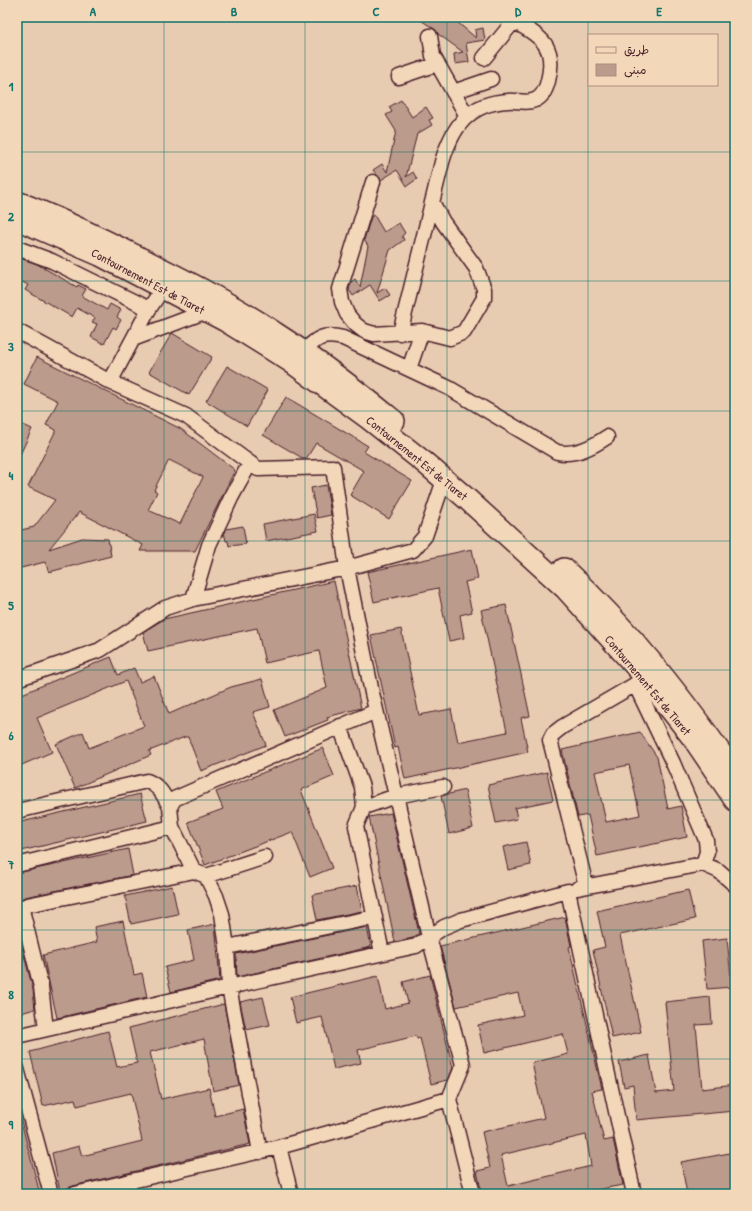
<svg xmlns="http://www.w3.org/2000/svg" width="752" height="1211" font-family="'Patrick Hand','Playpen Sans Arabic',sans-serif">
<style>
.building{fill:#bb9b8c;stroke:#4a1f2b;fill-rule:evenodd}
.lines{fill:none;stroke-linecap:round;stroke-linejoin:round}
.minor-casing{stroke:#4a1f2b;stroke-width:17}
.highway-casing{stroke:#4a1f2b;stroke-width:24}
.minor{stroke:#f2d7b9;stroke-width:14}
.highway{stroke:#f2d7b9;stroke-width:21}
.grid{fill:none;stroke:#0f766e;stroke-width:1;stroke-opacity:0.55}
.labels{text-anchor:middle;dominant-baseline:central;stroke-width:3.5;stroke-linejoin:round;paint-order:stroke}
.street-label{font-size:12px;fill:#4a1f2b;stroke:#f2d7b9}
.neatline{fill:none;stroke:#0f766e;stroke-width:1.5}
.grid-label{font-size:13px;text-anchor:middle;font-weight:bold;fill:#0f766e}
</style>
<rect width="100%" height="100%" fill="#e8ccb1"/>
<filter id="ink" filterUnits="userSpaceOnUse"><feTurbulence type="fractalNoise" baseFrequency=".025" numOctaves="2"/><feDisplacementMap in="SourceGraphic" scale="8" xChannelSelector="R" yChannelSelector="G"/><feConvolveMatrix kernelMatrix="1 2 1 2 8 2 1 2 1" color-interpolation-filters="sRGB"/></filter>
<g filter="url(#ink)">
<path class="building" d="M 416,17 L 451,17 L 476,38 L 475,30 L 483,28 L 485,40 L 466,43 L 469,62 L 455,64 L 454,54 L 463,52 L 438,34 L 436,30 Z
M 401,100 L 412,117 L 426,107 L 433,118 L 429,120 L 432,125 L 417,134 L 406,177 L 413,172 L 417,179 L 407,186 L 397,170 L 381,180 L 373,170 L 382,164 L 387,172 L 396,131 L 386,115 L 392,112 L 389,107 Z
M 374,215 L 384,232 L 399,223 L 405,233 L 402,236 L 404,240 L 390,250 L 377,293 L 385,288 L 390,295 L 380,301 L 370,285 L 353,296 L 349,290 L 351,282 L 355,279 L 360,287 L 368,246 L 364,240 L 371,217 Z
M 17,257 L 37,264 L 77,287 L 78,285 L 86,289 L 82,296 L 107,310 L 110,304 L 121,310 L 117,317 L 121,320 L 116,329 L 113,327 L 104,344 L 91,337 L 97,324 L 92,322 L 95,318 L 77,308 L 72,317 L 25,290 L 28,285 L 17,279 Z
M 172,333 L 212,357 L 189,395 L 149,372 Z
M 37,357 L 181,429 L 235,470 L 195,551 L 140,551 L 143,545 L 79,512 L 49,549 L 82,538 L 108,539 L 111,556 L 49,572 L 45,562 L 17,569 L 17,531 L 34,527 L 55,500 L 28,487 L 56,430 L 46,425 L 58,401 L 24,384 ZM 169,460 L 203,477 L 180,524 L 148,510 L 157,492 L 154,490 Z
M 227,366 L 268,390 L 247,426 L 206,401 Z
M 286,397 L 368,446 L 364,452 L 412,481 L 389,519 L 350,495 L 364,471 L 316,443 L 306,459 L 304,459 L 263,435 Z
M 17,422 L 32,429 L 17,461 Z
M 326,485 L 331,515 L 317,518 L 311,488 Z
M 314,514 L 318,531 L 266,541 L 263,524 Z
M 243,526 L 246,544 L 229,546 L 228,541 L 226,541 L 224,532 L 226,529 Z
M 472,549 L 478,579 L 465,582 L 472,612 L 460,615 L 464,638 L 449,641 L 438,588 L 374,602 L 367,572 Z
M 334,581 L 361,708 L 327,717 L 328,720 L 285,737 L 274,710 L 327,688 L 319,651 L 265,663 L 257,628 L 148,651 L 143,632 L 164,619 Z
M 506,605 L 530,716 L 521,718 L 528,752 L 405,779 L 398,747 L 395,748 L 371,635 L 401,629 L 419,715 L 451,709 L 458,742 L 507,732 L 481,610 Z
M 111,657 L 118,675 L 134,668 L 140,682 L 154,676 L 169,714 L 231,687 L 262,679 L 270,707 L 253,712 L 266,745 L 201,771 L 188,737 L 185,737 L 149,751 L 151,755 L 75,788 L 56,744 L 83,732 L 89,748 L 144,726 L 126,681 L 37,718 L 52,752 L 17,767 L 17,696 Z
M 640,732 L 657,757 L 668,809 L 681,806 L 687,837 L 597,856 L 588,815 L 578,817 L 562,750 ZM 629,765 L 640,815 L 606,822 L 595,772 Z
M 323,748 L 334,776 L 301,790 L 332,868 L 310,877 L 292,832 L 205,865 L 188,822 L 223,809 L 216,792 Z
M 547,772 L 553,800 L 515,808 L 517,819 L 496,823 L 488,785 Z
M 465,790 L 473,828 L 449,834 L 441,796 Z
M 140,794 L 147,821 L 17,852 L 17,823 Z
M 391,813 L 419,933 L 413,938 L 395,942 L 369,817 Z
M 526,842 L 531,865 L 508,870 L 503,847 Z
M 128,849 L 133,875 L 25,897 L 17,901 L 17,882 L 19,882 L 17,873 Z
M 172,886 L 178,914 L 131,924 L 125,896 Z
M 357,886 L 362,911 L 317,920 L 312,895 Z
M 688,890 L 695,919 L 620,935 L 641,1032 L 612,1038 L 593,950 L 605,947 L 597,911 Z
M 565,917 L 571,946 L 569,947 L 602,1089 L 592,1091 L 604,1141 L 613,1139 L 623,1185 L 590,1191 L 591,1194 L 482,1194 L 477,1171 L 490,1168 L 482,1132 L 544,1118 L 532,1063 L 568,1054 L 563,1034 L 484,1053 L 478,1025 L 523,1015 L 518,993 L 456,1007 L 440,946 ZM 586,1135 L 591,1166 L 508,1186 L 501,1155 Z
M 123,921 L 134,975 L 142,973 L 147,997 L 57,1018 L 43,955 L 97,942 L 94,927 Z
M 215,924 L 220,980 L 171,992 L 165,967 L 194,960 L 188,930 Z
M 367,927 L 371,947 L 237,977 L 236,954 Z
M 17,929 L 33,989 L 35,1009 L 17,1014 Z
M 727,938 L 732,987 L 707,989 L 702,941 Z
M 430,975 L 453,1068 L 448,1080 L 431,1084 L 420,1038 L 417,1039 L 416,1036 L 358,1050 L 361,1063 L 334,1069 L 322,1017 L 296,1023 L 290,997 L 378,976 L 385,1009 L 408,1003 L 403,982 Z
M 263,997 L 270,1025 L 246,1030 L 240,1002 Z
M 710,997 L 712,1024 L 696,1025 L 702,1089 L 735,1085 L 735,1111 L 636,1120 L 633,1085 L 624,1087 L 619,1062 L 649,1055 L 656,1093 L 674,1091 L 665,1002 Z
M 224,1004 L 239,1085 L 213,1091 L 204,1039 L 150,1052 L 161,1099 L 209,1088 L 215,1116 L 243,1109 L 250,1144 L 73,1186 L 60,1191 L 52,1153 L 79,1146 L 82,1156 L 142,1141 L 131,1093 L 77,1106 L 75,1099 L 43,1106 L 30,1052 L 108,1031 L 117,1067 L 137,1063 L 129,1028 Z
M 17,1117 L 20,1117 L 40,1194 L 17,1194 Z
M 735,1152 L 735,1194 L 687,1194 L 681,1162 Z"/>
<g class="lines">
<g class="minor-casing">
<path id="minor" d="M 430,36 L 433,56 L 467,116
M 484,58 L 514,21
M 399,77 L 437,64
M 453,92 L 491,79
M 373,182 L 340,289 L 342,302 L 347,314 L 355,324 L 364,331 L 374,334 L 422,331 L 450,338 L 464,332 L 484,298 L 484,289 L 476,268 L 443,222 L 432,202
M 17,248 L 52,261 L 149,309 L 163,288
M 17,331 L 110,382 L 149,309
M 400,333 L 442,162 C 452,128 468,103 508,101 C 516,100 527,104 535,100 C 543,97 546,89 548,81 C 558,41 536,35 507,17
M 133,339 L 207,311
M 303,352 C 317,338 323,333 343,338 L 449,388 L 557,452 C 575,456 592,447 607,437
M 409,369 L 422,331
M 444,480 L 425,536 L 413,550 L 347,568 L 372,693 L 429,937 L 463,1065 L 449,1099 L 473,1194
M 193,599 L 209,545 L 231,498 L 250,463
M 17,679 L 100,650 L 165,608 L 193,599 L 347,568 L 333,467 L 258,469 L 186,416 L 110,382
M 635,684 L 673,763 L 706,840 L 707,852 L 703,864
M 340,726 L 362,787 L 364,807 L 356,826 L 382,953
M 364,807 L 396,796 L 443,787
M 17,811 L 147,781 C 160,786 164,796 170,807
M 172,827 L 170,807 L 174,799 L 376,711
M 17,865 L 172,827 L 194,871 L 206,876 L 216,896 L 222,914 L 227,947 L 229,987 L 260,1152
M 206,876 L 265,857
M 586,886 L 550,740 L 553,734 L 562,727 L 646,678
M 578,888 L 703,864 L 719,871 L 735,885
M 227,947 L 375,917
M 46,1029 L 41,987 L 22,910 L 27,905 L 194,871
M 17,1036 L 229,987 L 416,946 L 444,927 L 461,920 L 568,891 L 634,1194
M 17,1069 L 51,1194
M 279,1147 L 291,1194
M 75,1194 L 279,1147 L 449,1099"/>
</g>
<g class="highway-casing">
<path id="highway" d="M 17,202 C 59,218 100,238 140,258 C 186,281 232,304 275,333 C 316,359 356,390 394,421
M 17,219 L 100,255 L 226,321 L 290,361 L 368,418 L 425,463 L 466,498 L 565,588 L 646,678 L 693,738 L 735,800
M 564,569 C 630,630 684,700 735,773"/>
</g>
<use href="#minor" class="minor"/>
<use href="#highway" class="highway"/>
</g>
</g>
<path class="grid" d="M 164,17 L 164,1194M 305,17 L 305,1194M 447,17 L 447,1194M 588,17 L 588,1194M 17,152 L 735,152M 17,281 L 735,281M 17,411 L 735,411M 17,541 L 735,541M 17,670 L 735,670M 17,800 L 735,800M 17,930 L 735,930M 17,1059 L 735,1059"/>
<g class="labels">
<g class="street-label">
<text transform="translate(148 281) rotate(28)">Contournement Est de Tiaret</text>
<text transform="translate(417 458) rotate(39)">Contournement Est de Tiaret</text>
<text transform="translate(648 685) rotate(50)">Contournement Est de Tiaret</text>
</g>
</g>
<rect width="752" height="1211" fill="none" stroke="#f2d7b9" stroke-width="44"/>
<rect x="588" y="34" width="130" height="52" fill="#f2d7b9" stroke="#af8d80"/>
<rect x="596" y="47" width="20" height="6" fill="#f2d7b9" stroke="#af8d80"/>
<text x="624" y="54" font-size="12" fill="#4a1f2b">طريق</text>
<rect x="596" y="64" width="20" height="12" fill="#bb9b8c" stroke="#af8d80"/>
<text x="624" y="74" font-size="12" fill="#4a1f2b">مبنى</text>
<rect x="22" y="22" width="708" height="1167" class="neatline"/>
<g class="grid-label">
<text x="93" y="16">A</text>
<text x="234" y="16">B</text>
<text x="376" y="16">C</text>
<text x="518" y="16">D</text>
<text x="659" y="16">E</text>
<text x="11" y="91">1</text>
<text x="11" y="221">2</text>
<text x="11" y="351">3</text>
<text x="11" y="480">4</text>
<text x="11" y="610">5</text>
<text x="11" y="740">6</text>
<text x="11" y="869">7</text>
<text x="11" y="999">8</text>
<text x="11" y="1129">9</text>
</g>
</svg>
